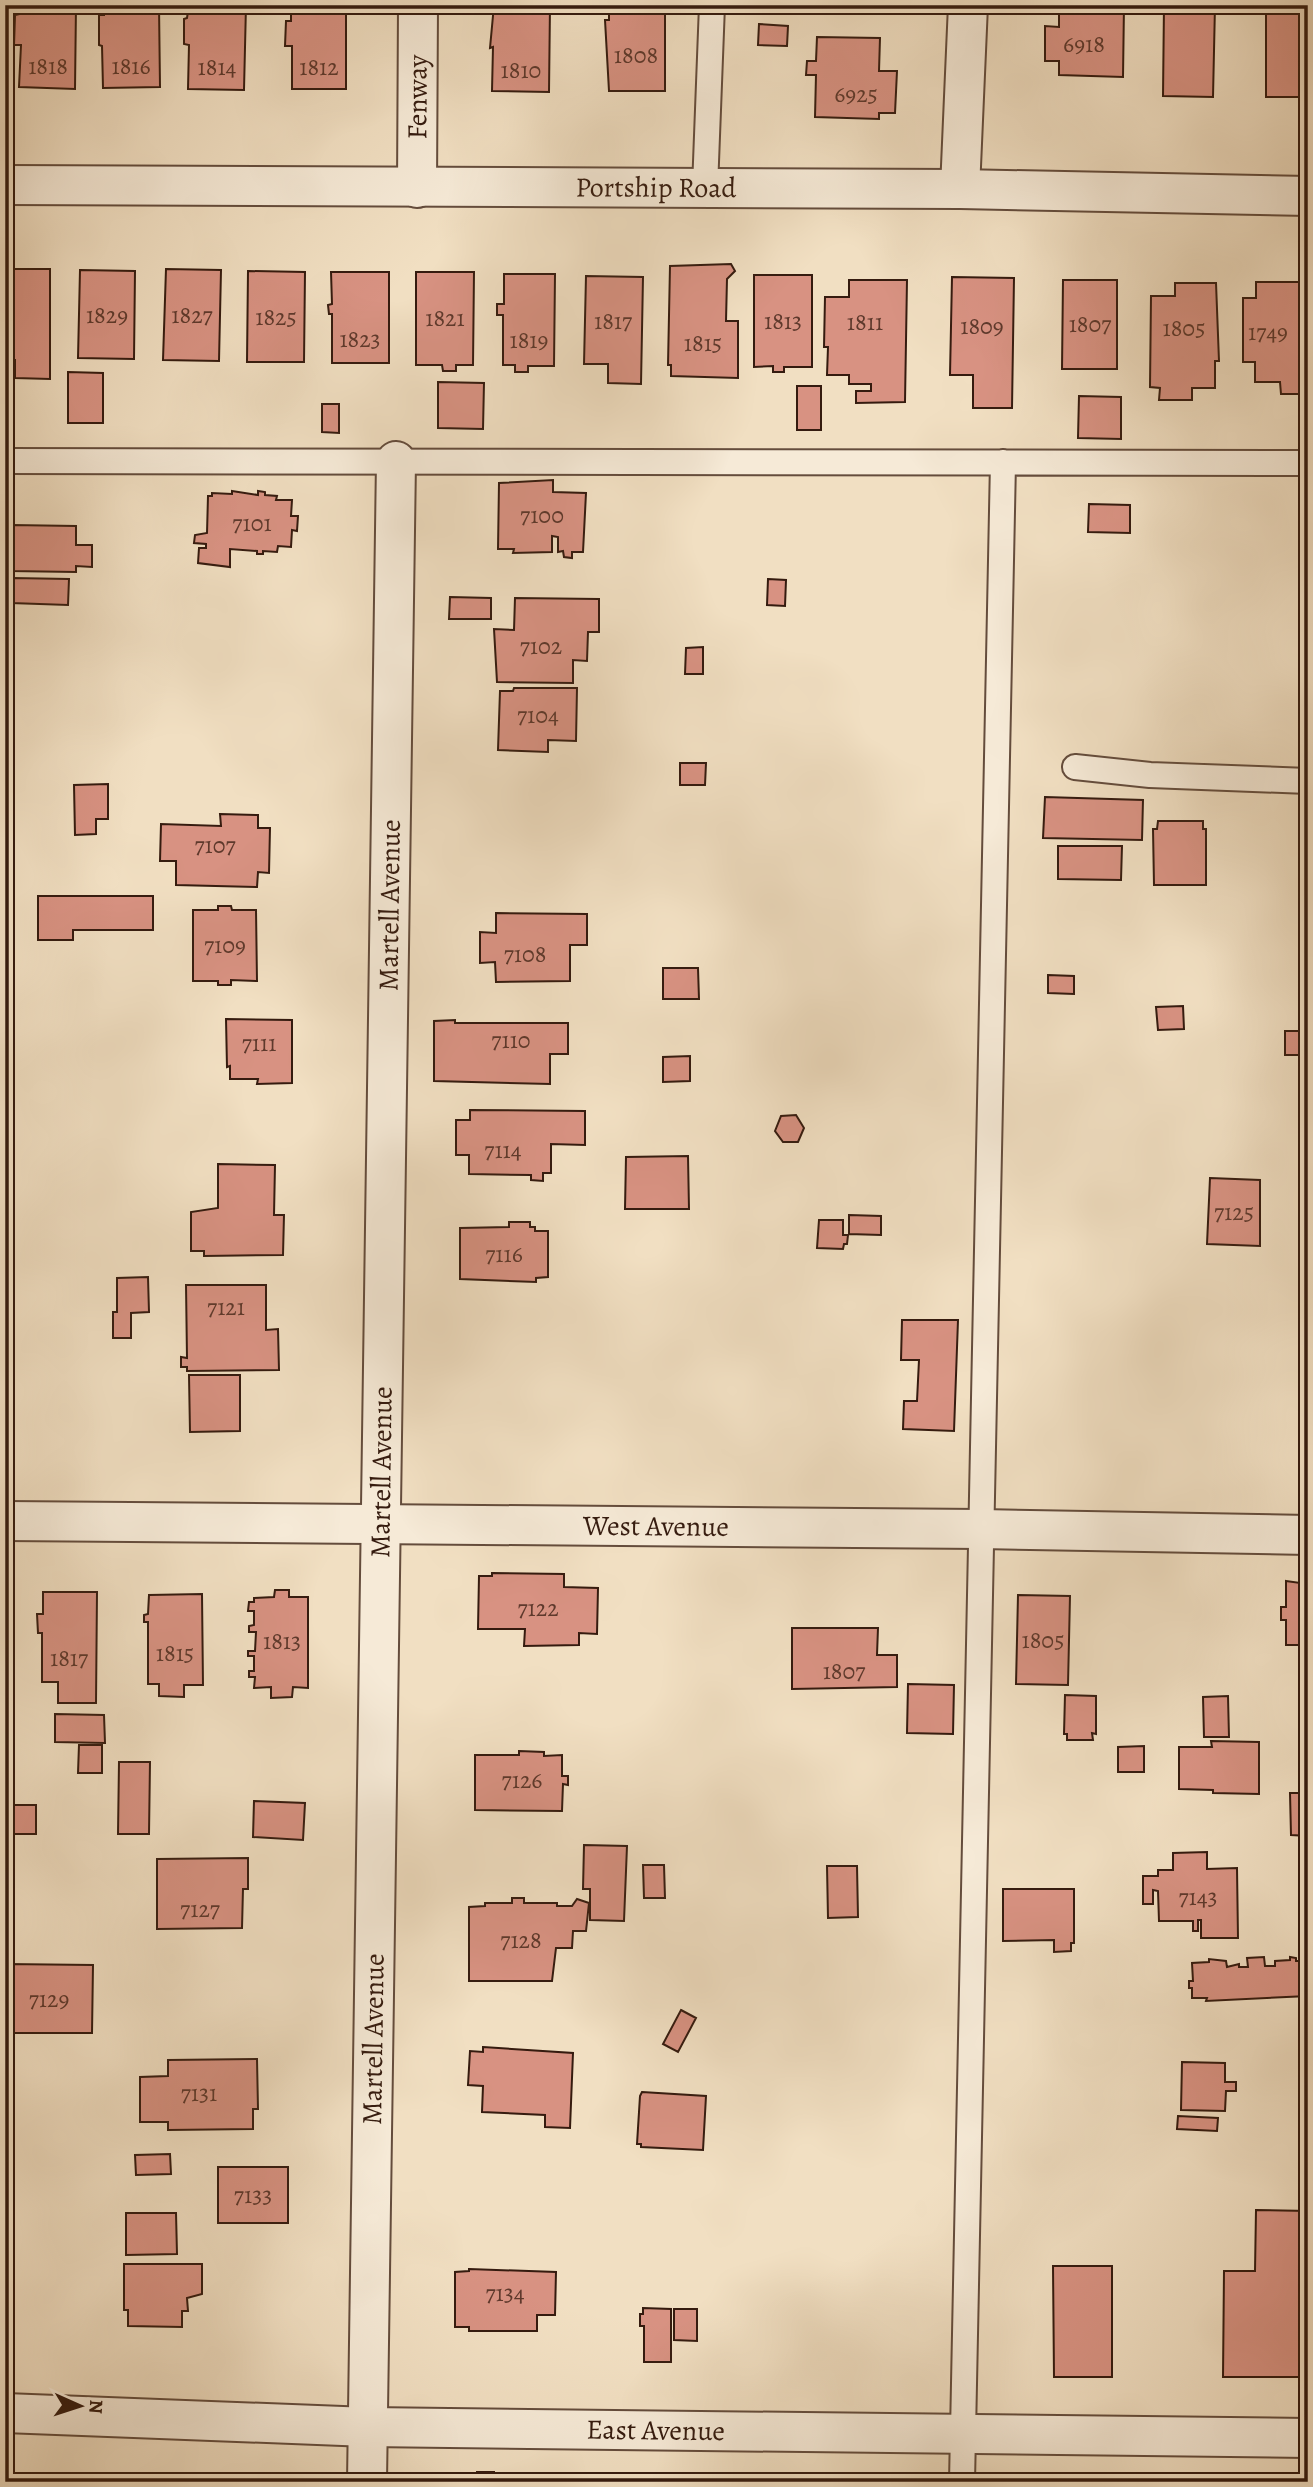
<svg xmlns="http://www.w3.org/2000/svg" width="1313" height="2487" font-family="Alegreya,serif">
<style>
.building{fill:#d89282;stroke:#351b0f;stroke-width:2}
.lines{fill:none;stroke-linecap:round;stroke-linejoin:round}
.lane-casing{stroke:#644c3c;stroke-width:28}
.street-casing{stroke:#644c3c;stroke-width:42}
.lane{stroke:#f6ead7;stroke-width:24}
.street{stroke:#f6ead7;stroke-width:38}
.labels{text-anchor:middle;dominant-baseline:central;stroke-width:5;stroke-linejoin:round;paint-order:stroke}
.number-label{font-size:24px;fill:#5e392c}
.street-label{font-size:28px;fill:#351b0f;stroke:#f6ead7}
</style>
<rect width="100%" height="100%" fill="#f1dfc2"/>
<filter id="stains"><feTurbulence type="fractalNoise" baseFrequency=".00286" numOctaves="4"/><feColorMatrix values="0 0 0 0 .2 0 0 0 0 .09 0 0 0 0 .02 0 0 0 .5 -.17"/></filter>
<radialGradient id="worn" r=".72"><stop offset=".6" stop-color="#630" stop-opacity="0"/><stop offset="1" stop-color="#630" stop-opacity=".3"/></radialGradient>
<path class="building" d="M 20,5 L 76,5 L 75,89 L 19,87 L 21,45 L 14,45 L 15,15 L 20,14 Z
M 104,5 L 159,5 L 160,87 L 103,88 L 102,46 L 99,45 L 99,15 L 104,15 Z
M 189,5 L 246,5 L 244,90 L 188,89 L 189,45 L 184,44 L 184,19 L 187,18 Z
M 291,5 L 346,5 L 346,89 L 292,89 L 292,46 L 285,46 L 286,21 L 291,21 Z
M 494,5 L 550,5 L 549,92 L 492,91 L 493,47 L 490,48 Z
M 609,5 L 665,5 L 665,91 L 609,91 L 605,20 L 609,20 Z
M 1059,5 L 1124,5 L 1123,77 L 1059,75 L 1059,61 L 1045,61 L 1045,26 L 1059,27 Z
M 1164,5 L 1215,5 L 1213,97 L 1163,96 Z
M 1266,6 L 1308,6 L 1308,97 L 1266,97 Z
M 759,24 L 788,26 L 787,46 L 758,45 Z
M 817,37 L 880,38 L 879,71 L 897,71 L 895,113 L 879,113 L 879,119 L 815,117 L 816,75 L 806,75 L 807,61 L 816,61 Z
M 731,264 L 735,271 L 727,279 L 726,321 L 738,321 L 738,378 L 671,376 L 671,365 L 668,365 L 670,266 Z
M 5,269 L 50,269 L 50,379 L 15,378 L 15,360 L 5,360 Z
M 166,269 L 221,270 L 219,361 L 163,360 Z
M 80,270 L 135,271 L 134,359 L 78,358 Z
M 248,271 L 305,272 L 304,362 L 247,362 Z
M 331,272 L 389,272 L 389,363 L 332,363 L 332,314 L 329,314 L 328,305 L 332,304 Z
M 416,272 L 474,272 L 473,365 L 456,365 L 456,371 L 443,371 L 442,365 L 416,365 Z
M 504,274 L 555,274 L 554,366 L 528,366 L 528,372 L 515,372 L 515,365 L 503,365 L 503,315 L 497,315 L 497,304 L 504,304 Z
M 754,275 L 812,275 L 812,367 L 784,367 L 784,372 L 773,372 L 773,366 L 754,367 Z
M 586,276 L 643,277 L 641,384 L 608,383 L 608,364 L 584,364 Z
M 952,277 L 1014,278 L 1012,408 L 973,408 L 973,375 L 950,375 Z
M 849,280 L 907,280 L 905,402 L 856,403 L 856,391 L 871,391 L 871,384 L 849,384 L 849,375 L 827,375 L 828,347 L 824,347 L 825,297 L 849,297 Z
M 1063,280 L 1117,280 L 1117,369 L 1062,369 Z
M 1256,282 L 1302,282 L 1301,291 L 1308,291 L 1308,361 L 1303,361 L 1304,394 L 1281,394 L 1280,382 L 1255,382 L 1255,362 L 1243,362 L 1243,298 L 1256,298 Z
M 1175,283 L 1216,283 L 1219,361 L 1215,361 L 1215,388 L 1192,388 L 1192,400 L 1159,400 L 1160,388 L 1150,387 L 1151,296 L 1175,296 Z
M 68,372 L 103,373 L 103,423 L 68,423 Z
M 438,382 L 484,383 L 483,429 L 438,428 Z
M 797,386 L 821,386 L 821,430 L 797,430 Z
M 1079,396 L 1121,397 L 1121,439 L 1078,438 Z
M 322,404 L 339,404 L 339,433 L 322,432 Z
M 553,480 L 553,492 L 586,493 L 583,552 L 572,552 L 572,558 L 564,557 L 563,551 L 558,552 L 558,537 L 552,536 L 552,552 L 513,553 L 514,549 L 498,549 L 499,483 Z
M 232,491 L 258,495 L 258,491 L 265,492 L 265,495 L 277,496 L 276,500 L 292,500 L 291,516 L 298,516 L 297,531 L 292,530 L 291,547 L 278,546 L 277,552 L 263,551 L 263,554 L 257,554 L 257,551 L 230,549 L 230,567 L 198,563 L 199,548 L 206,548 L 206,544 L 194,543 L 195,535 L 207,533 L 208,496 L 212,496 L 212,493 L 232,494 Z
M 1089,504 L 1130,505 L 1130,533 L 1088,532 Z
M 11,525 L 76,526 L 76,545 L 92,545 L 92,567 L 76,566 L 76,572 L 10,571 Z
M 12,578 L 69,579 L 68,605 L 11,603 Z
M 768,579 L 786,580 L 785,606 L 767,605 Z
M 450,597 L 491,598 L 491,619 L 449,619 Z
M 515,598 L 599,599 L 599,632 L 588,632 L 587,661 L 573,660 L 573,683 L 497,682 L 494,629 L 514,630 Z
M 1306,612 L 1308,612 L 1308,668 L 1306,668 Z
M 703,647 L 703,674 L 685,674 L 686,648 Z
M 514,688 L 577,688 L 576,741 L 548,740 L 548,752 L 498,750 L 500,691 L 513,691 Z
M 680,763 L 706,763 L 705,785 L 680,785 Z
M 108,784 L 108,819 L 96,819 L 96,834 L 75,835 L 74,785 Z
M 1045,797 L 1143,800 L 1142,840 L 1043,838 Z
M 220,814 L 258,815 L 258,828 L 270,828 L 269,873 L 258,872 L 257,887 L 176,885 L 176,861 L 160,861 L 161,824 L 221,826 Z
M 1158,821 L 1203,821 L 1203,829 L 1206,829 L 1206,885 L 1154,885 L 1153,829 L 1157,829 Z
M 1058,846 L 1122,846 L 1121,880 L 1058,879 Z
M 38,896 L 153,896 L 153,930 L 73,930 L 73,940 L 38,940 Z
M 218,906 L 231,906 L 232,910 L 256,910 L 257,981 L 231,980 L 231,985 L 218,985 L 218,981 L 193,981 L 193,910 L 218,910 Z
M 496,913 L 587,914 L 587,945 L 570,945 L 570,981 L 496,982 L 495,962 L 480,963 L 480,932 L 496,933 Z
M 663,968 L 698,968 L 699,999 L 663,999 Z
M 1048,975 L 1074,976 L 1074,994 L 1048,993 Z
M 1183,1006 L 1184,1029 L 1158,1030 L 1156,1007 Z
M 226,1019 L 292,1020 L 292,1083 L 257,1084 L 258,1079 L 230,1079 L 230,1066 L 227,1067 Z
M 455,1020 L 455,1023 L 568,1023 L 568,1054 L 550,1054 L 550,1084 L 434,1081 L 434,1021 Z
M 1285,1031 L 1308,1031 L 1308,1055 L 1285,1055 Z
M 690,1056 L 690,1081 L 663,1082 L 663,1057 Z
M 470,1110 L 585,1111 L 585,1145 L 551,1144 L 551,1173 L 543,1173 L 543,1181 L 531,1180 L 531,1175 L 469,1174 L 469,1155 L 456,1155 L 456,1120 L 470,1120 Z
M 796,1115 L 804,1128 L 798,1142 L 783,1142 L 775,1131 L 781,1116 Z
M 688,1156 L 689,1209 L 625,1209 L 626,1157 Z
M 218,1164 L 275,1165 L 274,1215 L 284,1215 L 283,1255 L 204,1256 L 204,1251 L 191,1251 L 191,1212 L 218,1208 Z
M 1210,1178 L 1260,1180 L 1260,1246 L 1207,1244 Z
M 849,1215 L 881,1216 L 881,1235 L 849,1234 Z
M 819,1220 L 843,1220 L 843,1235 L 848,1235 L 847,1244 L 844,1244 L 843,1249 L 817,1248 Z
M 509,1222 L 530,1222 L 530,1227 L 535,1227 L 535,1231 L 548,1231 L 548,1277 L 536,1278 L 536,1282 L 460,1279 L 460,1228 L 509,1227 Z
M 148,1277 L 149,1312 L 131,1313 L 131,1338 L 113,1338 L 113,1312 L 117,1312 L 117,1278 Z
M 186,1285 L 266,1285 L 266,1330 L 278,1329 L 279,1370 L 187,1371 L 187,1367 L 181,1367 L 181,1357 L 187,1358 Z
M 902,1320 L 958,1320 L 954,1431 L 903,1429 L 904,1401 L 917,1401 L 919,1360 L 901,1360 Z
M 189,1375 L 240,1375 L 240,1431 L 190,1432 Z
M 1299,1382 L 1308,1382 L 1308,1446 L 1299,1446 Z
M 492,1573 L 564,1574 L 564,1587 L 598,1588 L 597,1634 L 579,1633 L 579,1645 L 524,1646 L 525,1629 L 478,1629 L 479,1576 L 492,1576 Z
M 1286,1581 L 1308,1584 L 1308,1645 L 1286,1645 L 1286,1620 L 1281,1620 L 1281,1607 L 1286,1607 Z
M 275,1590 L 289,1590 L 289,1597 L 308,1597 L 308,1688 L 293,1687 L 292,1697 L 271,1698 L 271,1687 L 254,1688 L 255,1677 L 249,1677 L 249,1671 L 254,1671 L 254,1656 L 248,1656 L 248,1651 L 255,1651 L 256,1632 L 249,1632 L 249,1626 L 254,1625 L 254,1611 L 248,1611 L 249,1602 L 254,1602 L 254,1598 L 274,1597 Z
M 43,1592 L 97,1592 L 96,1703 L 58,1703 L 58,1682 L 42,1682 L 42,1633 L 38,1633 L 37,1614 L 43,1614 Z
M 202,1594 L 203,1685 L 184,1685 L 184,1697 L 159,1696 L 159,1684 L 148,1684 L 148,1622 L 144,1622 L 144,1615 L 148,1614 L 149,1595 Z
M 1018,1595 L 1070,1596 L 1068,1685 L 1016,1684 Z
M 792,1628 L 878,1628 L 877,1655 L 897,1655 L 897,1687 L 792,1689 Z
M 908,1684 L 954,1685 L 953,1734 L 907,1733 Z
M 1065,1695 L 1096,1696 L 1096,1734 L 1092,1733 L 1093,1740 L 1067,1740 L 1067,1734 L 1064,1734 Z
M 1228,1696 L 1229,1737 L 1204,1737 L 1203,1697 Z
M 55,1714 L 104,1715 L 105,1743 L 55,1742 Z
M 1211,1741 L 1259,1742 L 1259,1794 L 1213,1793 L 1213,1790 L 1179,1789 L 1179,1747 L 1212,1747 Z
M 79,1745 L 102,1745 L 102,1773 L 78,1773 Z
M 1144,1746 L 1144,1772 L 1118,1772 L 1118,1747 Z
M 519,1751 L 544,1752 L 544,1756 L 562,1755 L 562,1776 L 568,1776 L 568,1785 L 563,1784 L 562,1811 L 475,1810 L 475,1755 L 519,1755 Z
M 119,1762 L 150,1762 L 149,1834 L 118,1834 Z
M 1306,1775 L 1308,1775 L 1308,1836 L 1291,1835 L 1290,1793 L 1307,1793 Z
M 254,1801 L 305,1803 L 303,1840 L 253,1837 Z
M 5,1805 L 36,1805 L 36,1834 L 5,1834 Z
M 584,1845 L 627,1846 L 624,1921 L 590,1920 L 590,1889 L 583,1889 Z
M 1207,1852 L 1207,1869 L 1237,1868 L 1238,1938 L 1201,1938 L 1201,1920 L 1198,1920 L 1198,1931 L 1193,1931 L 1193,1921 L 1159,1921 L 1158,1891 L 1153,1890 L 1153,1904 L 1143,1904 L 1143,1876 L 1158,1876 L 1158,1870 L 1173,1870 L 1173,1853 Z
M 248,1858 L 248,1889 L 243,1889 L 242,1928 L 157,1929 L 157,1859 Z
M 643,1865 L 664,1865 L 665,1898 L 644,1898 Z
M 827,1866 L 857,1866 L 858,1917 L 828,1918 Z
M 1003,1889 L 1074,1889 L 1074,1943 L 1071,1943 L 1071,1951 L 1054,1952 L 1054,1940 L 1003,1941 Z
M 512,1898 L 524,1898 L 524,1903 L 557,1903 L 557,1906 L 572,1906 L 577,1899 L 589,1903 L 586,1931 L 573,1931 L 572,1948 L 556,1948 L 552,1981 L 469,1981 L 469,1907 L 485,1906 L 485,1903 L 512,1903 Z
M 1264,1957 L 1265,1966 L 1275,1966 L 1275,1961 L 1290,1960 L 1290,1957 L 1296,1958 L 1296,1961 L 1308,1961 L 1308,1996 L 1206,2001 L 1207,1998 L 1192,1998 L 1192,1988 L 1189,1988 L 1189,1981 L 1193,1981 L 1192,1963 L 1209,1962 L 1209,1959 L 1226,1961 L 1227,1967 L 1239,1964 L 1239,1967 L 1248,1967 L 1247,1958 Z
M 5,1964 L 93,1965 L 92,2033 L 5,2033 Z
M 681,2010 L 696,2018 L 678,2052 L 663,2044 Z
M 1302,2040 L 1308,2040 L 1308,2089 L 1301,2088 Z
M 483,2047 L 573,2053 L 570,2128 L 545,2127 L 545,2115 L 482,2112 L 483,2086 L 468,2085 L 470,2051 L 483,2052 Z
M 257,2059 L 258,2109 L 253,2109 L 253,2129 L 168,2130 L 168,2122 L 140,2122 L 140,2077 L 168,2076 L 168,2060 Z
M 1182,2062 L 1225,2063 L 1225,2082 L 1236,2082 L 1236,2091 L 1226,2091 L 1225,2111 L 1181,2110 Z
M 642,2092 L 706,2096 L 703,2150 L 641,2147 L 641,2144 L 637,2144 L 640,2096 Z
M 1178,2116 L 1218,2118 L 1217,2131 L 1177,2129 Z
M 170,2154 L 171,2174 L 136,2175 L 135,2155 Z
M 218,2167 L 288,2167 L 288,2223 L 218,2223 Z
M 1256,2210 L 1308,2211 L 1308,2377 L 1223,2377 L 1224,2271 L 1255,2271 Z
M 126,2213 L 176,2213 L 177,2254 L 126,2255 Z
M 124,2264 L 202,2264 L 202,2294 L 187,2298 L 188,2311 L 182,2311 L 182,2327 L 128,2326 L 128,2310 L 124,2310 Z
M 1053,2266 L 1112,2266 L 1112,2377 L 1054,2377 Z
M 469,2269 L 556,2272 L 555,2315 L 537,2315 L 537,2331 L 469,2331 L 469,2327 L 455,2327 L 455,2272 L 469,2271 Z
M 643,2308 L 671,2309 L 671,2362 L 644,2362 L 644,2326 L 640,2326 L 640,2314 L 643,2314 Z
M 674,2309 L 697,2309 L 697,2341 L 674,2340 Z
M 477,2472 L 494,2472 L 494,2482 L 477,2482 Z
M 1076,2473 L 1112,2474 L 1112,2481 L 1141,2482 L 1076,2482 Z
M 811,2479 L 811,2482 L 758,2482 L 758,2480 Z
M 651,2480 L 705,2480 L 706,2482 L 650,2482 Z
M 863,2480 L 918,2480 L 918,2482 L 863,2482 Z"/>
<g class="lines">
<g class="lane-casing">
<path id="lane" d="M 705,188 L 712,5
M 5,461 L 1308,463
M 1075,767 L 1150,775 L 1308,781
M 962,2482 L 1003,462"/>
</g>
<g class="street-casing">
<g id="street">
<path id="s1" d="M 5,185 L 960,189 L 1308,196"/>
<path id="s2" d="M 417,188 L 418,5"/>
<path d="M 960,189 L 968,5"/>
<path id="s3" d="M 5,1521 L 981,1529 L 1308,1535"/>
<path id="s4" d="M 5,2413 L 368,2427 L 1308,2438"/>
<path id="s5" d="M 367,2482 L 396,461"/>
</g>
</g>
<use href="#lane" class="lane"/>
<use href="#street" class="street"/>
</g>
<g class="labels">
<g class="number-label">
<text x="1084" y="44">6918</text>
<text x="636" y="55">1808</text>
<text x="48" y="66">1818</text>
<text x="131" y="66">1816</text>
<text x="217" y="67">1814</text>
<text x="319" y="67">1812</text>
<text x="521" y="70">1810</text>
<text x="856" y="94">6925</text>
<text x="107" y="315">1829</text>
<text x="192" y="315">1827</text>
<text x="276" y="317">1825</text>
<text x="445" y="318">1821</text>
<text x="613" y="321">1817</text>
<text x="783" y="321">1813</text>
<text x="865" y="322">1811</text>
<text x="1090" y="324">1807</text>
<text x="982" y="326">1809</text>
<text x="1184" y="328">1805</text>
<text x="1268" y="332">1749</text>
<text x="360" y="339">1823</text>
<text x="529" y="340">1819</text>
<text x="703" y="343">1815</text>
<text x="542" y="515">7100</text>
<text x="252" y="523">7101</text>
<text x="541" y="646">7102</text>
<text x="538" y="715">7104</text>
<text x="215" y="845">7107</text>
<text x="225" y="945">7109</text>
<text x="525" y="954">7108</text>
<text x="511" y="1040">7110</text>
<text x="259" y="1043">7111</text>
<text x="503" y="1150">7114</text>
<text x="1234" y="1212">7125</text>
<text x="504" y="1254">7116</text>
<text x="226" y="1307">7121</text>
<text x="538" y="1608">7122</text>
<text x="1043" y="1640">1805</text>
<text x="282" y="1641">1813</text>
<text x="175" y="1653">1815</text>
<text x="69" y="1658">1817</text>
<text x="844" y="1671">1807</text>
<text x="522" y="1780">7126</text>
<text x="1198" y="1897">7143</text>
<text x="200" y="1909">7127</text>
<text x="521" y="1940">7128</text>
<text x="49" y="1999">7129</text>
<text x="199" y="2093">7131</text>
<text x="253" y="2195">7133</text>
<text x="505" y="2293">7134</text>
</g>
<g class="street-label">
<text stroke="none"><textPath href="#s2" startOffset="91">Fenway</textPath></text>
<text stroke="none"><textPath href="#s1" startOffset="651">Portship Road</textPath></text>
<text stroke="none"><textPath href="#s5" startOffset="1577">Martell Avenue</textPath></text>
<text stroke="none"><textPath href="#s5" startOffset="1010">Martell Avenue</textPath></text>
<text stroke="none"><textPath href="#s3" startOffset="651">West Avenue</textPath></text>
<text stroke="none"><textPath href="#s5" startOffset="443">Martell Avenue</textPath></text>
<text stroke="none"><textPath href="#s4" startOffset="651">East Avenue</textPath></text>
</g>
</g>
<rect width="1313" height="2487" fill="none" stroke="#f1dfc2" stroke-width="28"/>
<rect x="7" y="7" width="1299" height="2473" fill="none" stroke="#351b0f" stroke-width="3.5"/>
<rect x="14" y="14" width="1285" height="2459" fill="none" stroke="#351b0f" stroke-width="2"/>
<g transform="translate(80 2406) rotate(93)" stroke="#f6ead7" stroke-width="5" paint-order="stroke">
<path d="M0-5L12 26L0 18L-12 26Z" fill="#351b0f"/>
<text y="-10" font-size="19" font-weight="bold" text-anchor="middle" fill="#351b0f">N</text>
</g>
<rect width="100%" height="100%" filter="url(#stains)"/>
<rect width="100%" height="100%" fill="url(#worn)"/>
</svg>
